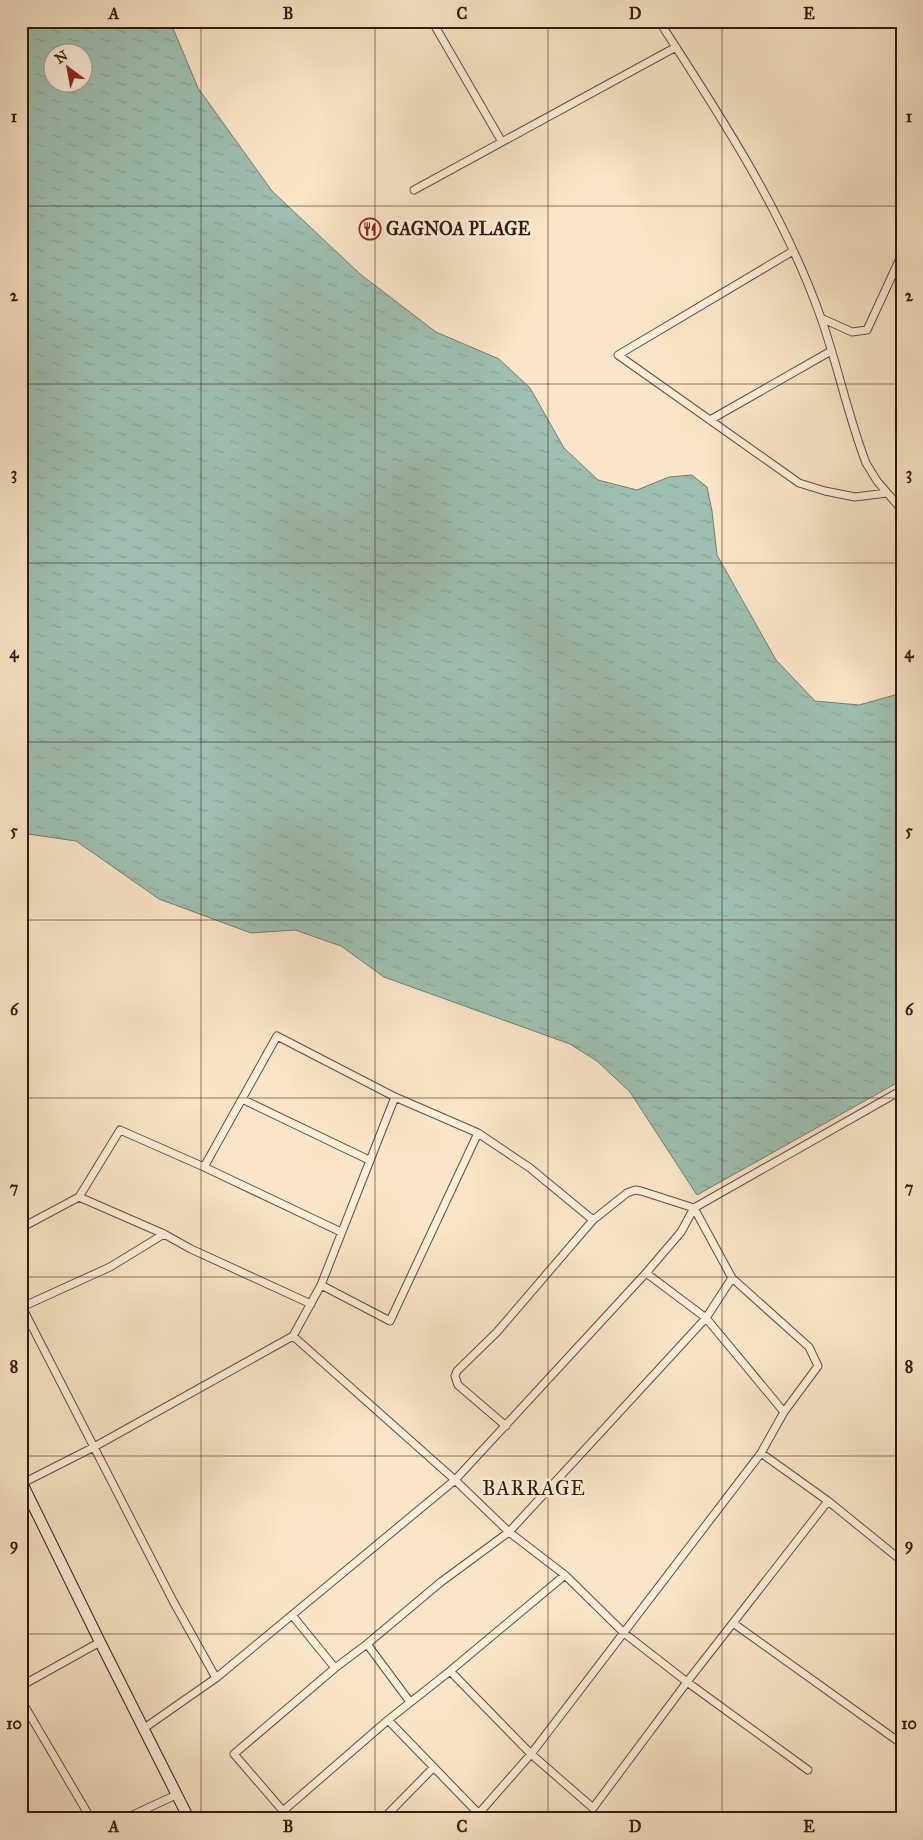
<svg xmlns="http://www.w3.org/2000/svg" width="923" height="1840" font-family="'IM FELL Great Primer',serif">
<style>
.water{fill:url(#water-ripples);stroke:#747c70;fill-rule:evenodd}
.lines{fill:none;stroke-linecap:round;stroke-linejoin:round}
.stream{stroke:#747c70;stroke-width:2.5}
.street-casing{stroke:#654b3c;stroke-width:9}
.secondary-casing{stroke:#34180e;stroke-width:12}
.street{stroke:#fbeedb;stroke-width:7}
.secondary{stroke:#fbeedb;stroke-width:10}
.grid{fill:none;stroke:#34180e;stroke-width:1;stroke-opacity:0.55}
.labels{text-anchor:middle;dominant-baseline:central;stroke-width:5;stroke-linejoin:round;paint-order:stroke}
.poi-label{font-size:18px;font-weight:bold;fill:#34180e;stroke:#fbeedb;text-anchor:start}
.quarter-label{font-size:20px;letter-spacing:1px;fill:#34180e;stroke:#fbeedb}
.neatline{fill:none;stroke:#34180e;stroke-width:2}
.grid-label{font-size:16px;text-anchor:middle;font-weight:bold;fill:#34180e}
</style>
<defs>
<pattern id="water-ripples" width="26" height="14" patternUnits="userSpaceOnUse" patternTransform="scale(1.25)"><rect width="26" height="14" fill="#9ebfb1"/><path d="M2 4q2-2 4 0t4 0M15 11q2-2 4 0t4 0" fill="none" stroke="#89a397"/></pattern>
</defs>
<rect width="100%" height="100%" fill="#f9e5c7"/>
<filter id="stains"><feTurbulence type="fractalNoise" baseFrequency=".004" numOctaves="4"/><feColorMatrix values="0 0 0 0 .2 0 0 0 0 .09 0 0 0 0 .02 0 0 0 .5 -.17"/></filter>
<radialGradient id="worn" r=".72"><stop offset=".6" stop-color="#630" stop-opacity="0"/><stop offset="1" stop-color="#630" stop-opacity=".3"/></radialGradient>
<path class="water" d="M 21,21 L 170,21 L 198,88 L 272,191 L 360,274 L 436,332 L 499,359 L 530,388 L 564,448 L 598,480 L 637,490 L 669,477 L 692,475 L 707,487 L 712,511 L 717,555 L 776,660 L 815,701 L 859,705 L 902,693 L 902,1080 L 697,1195 L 630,1092 L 597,1061 L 570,1044 L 384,977 L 341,946 L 295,930 L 251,933 L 159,899 L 76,841 L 21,833 L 21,328 L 28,208 L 21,175 ZM 52,52 L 82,52 L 82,82 L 52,82 Z"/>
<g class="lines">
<path class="stream" d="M 898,1819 L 902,1817"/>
<g class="street-casing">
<path id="street" d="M 432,21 L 502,142
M 659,21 C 720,115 784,213 821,318 C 838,366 848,416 866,463 L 877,481 L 902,510
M 414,190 L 676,47
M 793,251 L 618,355 L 799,483 L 825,491 L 855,497 L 887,493
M 821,318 L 852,332 L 867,330 L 902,254
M 710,420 L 831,351
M 242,1099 L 369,1160
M 478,1133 L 530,1168 L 593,1220
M 204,1167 L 277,1036 L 395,1097 L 478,1133 L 390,1321 L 321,1285
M 79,1197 L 164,1234 L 191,1249 L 311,1304
M 21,1228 L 79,1197 L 120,1130 L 204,1167 L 341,1232
M 646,1273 L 706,1318 L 784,1412
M 21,1305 L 173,1601 L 216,1678
M 22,1307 L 110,1267 L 164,1234
M 293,1336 L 455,1480 L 509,1532 L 565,1575 L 624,1633 L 687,1682 L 808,1770
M 761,1453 L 828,1501 L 902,1561
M 21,1484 L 94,1447 L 293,1336 L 321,1285 L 395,1097
M 292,1615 L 335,1668
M 733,1623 L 902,1744
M 367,1644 L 410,1702
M 450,1671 L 531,1754 L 593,1808 L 687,1682 L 828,1501
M 21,1686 L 100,1642
M 21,1700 L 91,1819
M 388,1720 L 478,1813
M 143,1729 L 216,1678 L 455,1480 L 646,1273 L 681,1232 L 694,1208 L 641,1191 L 635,1190 L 627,1193 L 593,1220 L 497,1332 L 457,1371 L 455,1376 L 458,1385 L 506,1426
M 283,1811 L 388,1720 L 450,1671 L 565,1575
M 124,1819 L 176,1795
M 290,1819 L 234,1754 L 335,1668 L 367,1644 L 441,1582 L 509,1532 L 706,1318 L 732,1278 L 694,1208 L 902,1090
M 383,1819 L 434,1767
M 474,1819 L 531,1754 L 761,1453 L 784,1412 L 818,1366 L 809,1347 L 732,1278"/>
</g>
<g class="secondary-casing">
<path id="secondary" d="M 21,1481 L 100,1642 L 189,1819"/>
</g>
<use href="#street" class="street"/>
<use href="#secondary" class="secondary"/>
</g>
<path class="grid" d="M 201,21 L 201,1819M 375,21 L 375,1819M 548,21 L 548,1819M 722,21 L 722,1819M 21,206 L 902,206M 21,384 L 902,384M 21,563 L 902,563M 21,742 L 902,742M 21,920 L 902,920M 21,1098 L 902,1098M 21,1277 L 902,1277M 21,1456 L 902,1456M 21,1634 L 902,1634"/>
<defs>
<g id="restaurant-ring" transform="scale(1.125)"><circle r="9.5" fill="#fbeedb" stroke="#8f2418" stroke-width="1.5"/><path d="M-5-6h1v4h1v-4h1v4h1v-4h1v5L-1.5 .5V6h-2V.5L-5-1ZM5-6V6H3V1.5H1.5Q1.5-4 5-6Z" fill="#8f2418"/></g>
</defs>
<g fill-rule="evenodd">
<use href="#restaurant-ring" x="370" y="229"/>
</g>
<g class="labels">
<g class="poi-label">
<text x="386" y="229">GAGNOA PLAGE</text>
</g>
<g class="quarter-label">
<text x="534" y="1488">BARRAGE</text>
</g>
</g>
<rect width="923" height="1840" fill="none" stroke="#f9e5c7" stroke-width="55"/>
<g transform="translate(68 68) rotate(328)"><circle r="24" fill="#fbeedb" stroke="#ab9889"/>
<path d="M0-4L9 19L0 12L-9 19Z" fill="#8f2418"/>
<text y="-8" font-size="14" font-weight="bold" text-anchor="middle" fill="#34180e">N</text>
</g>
<rect x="28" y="28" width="868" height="1784" class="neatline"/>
<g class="grid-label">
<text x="114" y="19">A</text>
<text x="288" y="19">B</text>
<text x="462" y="19">C</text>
<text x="635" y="19">D</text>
<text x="809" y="19">E</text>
<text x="14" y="122">1</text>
<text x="909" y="122">1</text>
<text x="14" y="301">2</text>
<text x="909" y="301">2</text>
<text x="14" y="479">3</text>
<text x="909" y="479">3</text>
<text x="14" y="658">4</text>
<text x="909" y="658">4</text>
<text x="14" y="836">5</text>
<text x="909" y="836">5</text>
<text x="14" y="1015">6</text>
<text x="909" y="1015">6</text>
<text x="14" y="1193">7</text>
<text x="909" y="1193">7</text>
<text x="14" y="1372">8</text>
<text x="909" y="1372">8</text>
<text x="14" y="1550">9</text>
<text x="909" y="1550">9</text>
<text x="14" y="1729">10</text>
<text x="909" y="1729">10</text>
<text x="114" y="1832">A</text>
<text x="288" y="1832">B</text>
<text x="462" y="1832">C</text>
<text x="635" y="1832">D</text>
<text x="809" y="1832">E</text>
</g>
<rect width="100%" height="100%" filter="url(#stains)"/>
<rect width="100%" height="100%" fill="url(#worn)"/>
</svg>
